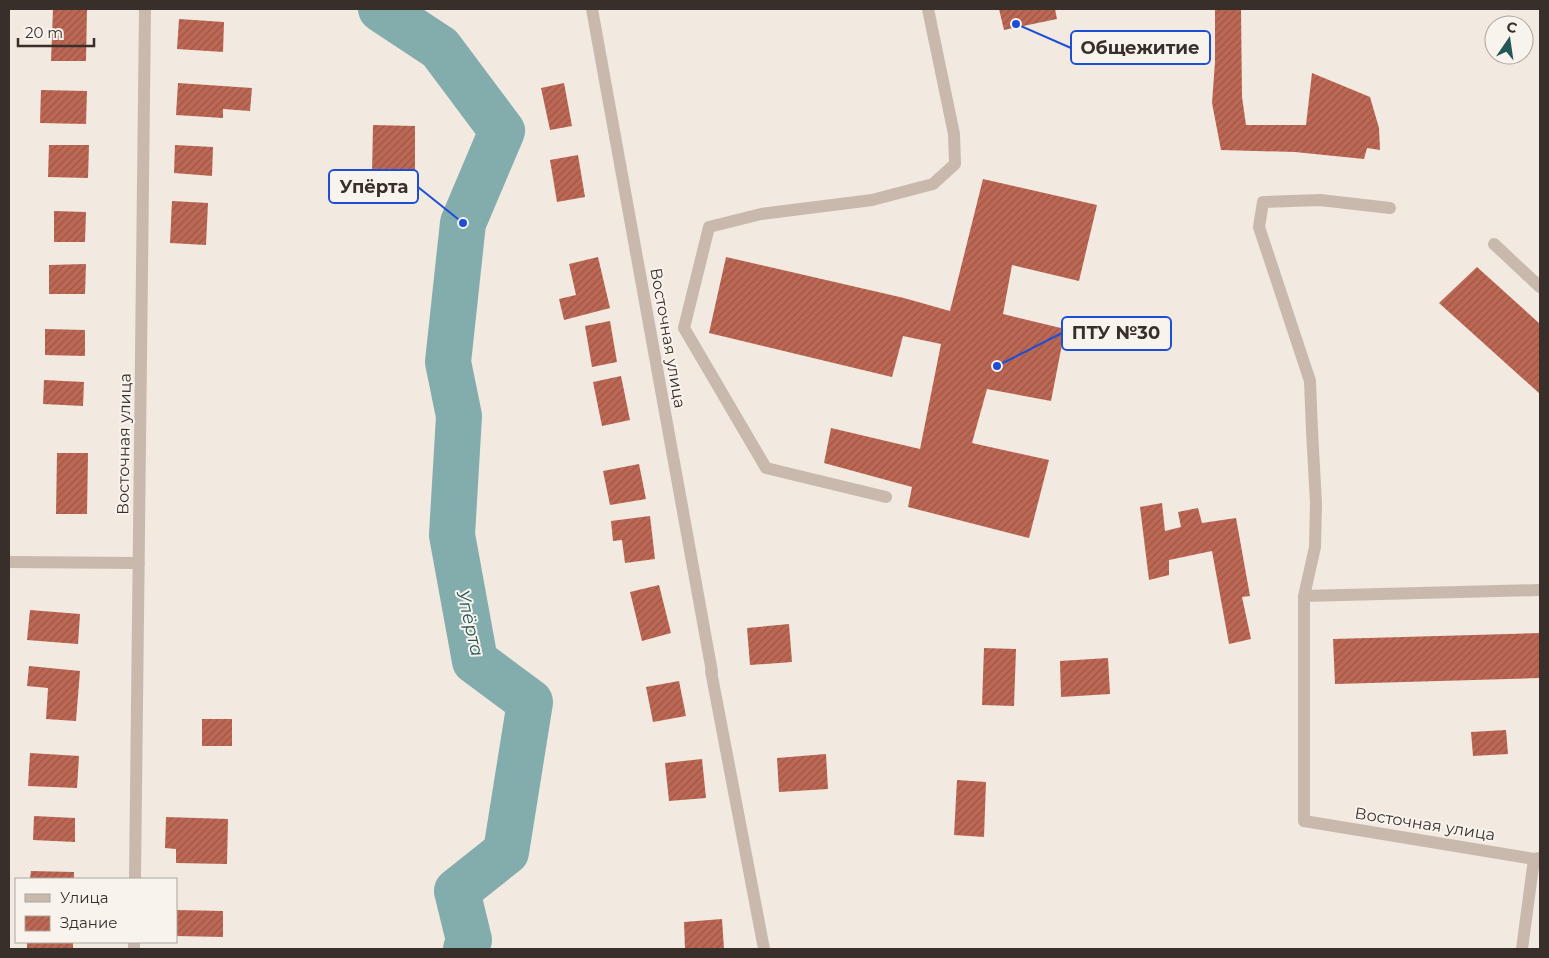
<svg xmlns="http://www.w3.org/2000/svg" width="1549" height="958" font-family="Montserrat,sans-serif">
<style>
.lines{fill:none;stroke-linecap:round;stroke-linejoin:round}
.river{stroke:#82adac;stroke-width:46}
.building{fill:url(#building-hatch)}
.minor{stroke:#c9b9ad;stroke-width:12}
.labels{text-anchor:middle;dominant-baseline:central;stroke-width:4;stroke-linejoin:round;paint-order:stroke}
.street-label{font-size:16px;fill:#382f2b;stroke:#f9f3ed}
.water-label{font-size:18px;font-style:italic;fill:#245757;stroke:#f9f3ed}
.leader{fill:none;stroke:#1d4ed8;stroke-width:2}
.callout-dot{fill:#1d4ed8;stroke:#f9f3ed;stroke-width:2}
.callout{fill:#f9f3ed;stroke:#1d4ed8;stroke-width:2}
.callout-label{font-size:18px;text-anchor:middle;font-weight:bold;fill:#382f2b}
</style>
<defs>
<pattern id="building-hatch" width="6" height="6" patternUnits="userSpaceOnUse" patternTransform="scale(1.25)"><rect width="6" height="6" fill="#bd6854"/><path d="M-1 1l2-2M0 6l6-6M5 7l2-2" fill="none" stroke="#9b5646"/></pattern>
</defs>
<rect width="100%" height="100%" fill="#f2e9e1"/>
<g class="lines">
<path class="river" d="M 381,9 L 440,48 L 502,131 L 463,223 L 448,362 L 459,416 L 452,535 L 475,661 L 530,702 L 506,852 L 457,891 L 469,940 L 466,949"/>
</g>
<path class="building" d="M 53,9 L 87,9 L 86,61 L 51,61 Z
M 999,9 L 1055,9 L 1057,19 L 1004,30 Z
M 1215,9 L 1241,9 L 1242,97 L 1246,125 L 1306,125 L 1312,73 L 1370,97 L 1379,128 L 1380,150 L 1367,148 L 1364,159 L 1295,152 L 1221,150 L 1212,103 L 1215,62 Z
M 179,19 L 224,22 L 223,52 L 177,49 Z
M 178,83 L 252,88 L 250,111 L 223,109 L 223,118 L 176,115 Z
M 564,83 L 572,126 L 550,130 L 541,88 Z
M 41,90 L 87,91 L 86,124 L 40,123 Z
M 373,125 L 415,126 L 415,175 L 372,174 Z
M 49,145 L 89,145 L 88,178 L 48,177 Z
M 175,145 L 213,147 L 212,176 L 174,173 Z
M 578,155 L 585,197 L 557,202 L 550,160 Z
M 983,179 L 1097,205 L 1079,281 L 1012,265 L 1003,314 L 1065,329 L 1051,401 L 987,389 L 972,443 L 1049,460 L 1029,538 L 908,507 L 912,487 L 824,463 L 831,428 L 920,449 L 941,344 L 903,336 L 892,377 L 709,333 L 726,257 L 904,298 L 950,311 Z
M 172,201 L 208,203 L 206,245 L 170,243 Z
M 54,211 L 86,212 L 85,242 L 54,242 Z
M 598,257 L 610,308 L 564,320 L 559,299 L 576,295 L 569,264 Z
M 86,264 L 85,294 L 49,294 L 49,265 Z
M 1477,267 L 1540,324 L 1540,394 L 1439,303 Z
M 610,321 L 617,362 L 592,367 L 585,326 Z
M 45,329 L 85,330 L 85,356 L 45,355 Z
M 621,376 L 630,420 L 602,426 L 593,382 Z
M 44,380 L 84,382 L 83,406 L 43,404 Z
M 57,453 L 88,453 L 87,514 L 56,514 Z
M 639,464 L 646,499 L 610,505 L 603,471 Z
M 1162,503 L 1165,531 L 1181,527 L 1178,512 L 1198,508 L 1202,523 L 1236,518 L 1250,596 L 1242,597 L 1251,639 L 1229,644 L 1212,551 L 1169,560 L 1169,575 L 1149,580 L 1140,507 Z
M 650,516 L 655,559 L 625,563 L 622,540 L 613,541 L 611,521 Z
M 659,585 L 671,633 L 642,641 L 630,592 Z
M 30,610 L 80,614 L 78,644 L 27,640 Z
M 789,624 L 792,662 L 750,665 L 747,628 Z
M 1540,633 L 1540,678 L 1335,684 L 1333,639 Z
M 984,648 L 1016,649 L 1014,706 L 982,705 Z
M 1108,658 L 1110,694 L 1061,697 L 1060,661 Z
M 29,666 L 80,671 L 76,721 L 46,719 L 48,688 L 27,686 Z
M 679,681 L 686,716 L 653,722 L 646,687 Z
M 202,719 L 232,719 L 232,746 L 202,746 Z
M 1506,730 L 1508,754 L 1473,756 L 1471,732 Z
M 30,753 L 79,756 L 77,788 L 28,786 Z
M 826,754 L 828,789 L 779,792 L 777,758 Z
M 702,759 L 706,798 L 669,801 L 665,763 Z
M 957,780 L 986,782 L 984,837 L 954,835 Z
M 34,816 L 75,818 L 75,842 L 33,840 Z
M 166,817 L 228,819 L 227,864 L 176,863 L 176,849 L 165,848 Z
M 31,871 L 74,872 L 74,879 L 30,879 Z
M 176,910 L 223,911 L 223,937 L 176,936 Z
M 722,919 L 724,949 L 685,949 L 684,922 Z
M 27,942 L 73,942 L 73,949 L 27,949 Z"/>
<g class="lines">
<path class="minor" d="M 592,9 L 712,672
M 1390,208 L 1320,200 L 1263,202 L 1259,227 L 1310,381 L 1312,431 L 1316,503 L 1315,547 L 1304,596 L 1304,821 L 1534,859 L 1540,858
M 1494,244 L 1540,287
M 886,497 L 766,468 L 684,328 L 709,227 L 761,214 L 872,200 L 933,184 L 955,164 L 954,134 L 928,9
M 9,562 L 139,563
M 1304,596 L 1540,590
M 711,671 L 764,949
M 135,879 L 145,9
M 134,949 L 134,942
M 1522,949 L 1534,859"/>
</g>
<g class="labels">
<g class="street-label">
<text transform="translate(668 338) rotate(80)">Восточная улица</text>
<text transform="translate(124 444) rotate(-89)">Восточная улица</text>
<text transform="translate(1425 824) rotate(9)">Восточная улица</text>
</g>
<g class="water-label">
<text transform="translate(470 623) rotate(77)">Упёрта</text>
</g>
</g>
<path class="leader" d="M1016 24L1071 48M463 223L418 187M997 366L1062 333"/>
<g class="callout-dot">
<circle cx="1016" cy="24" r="5"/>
<circle cx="463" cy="223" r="5"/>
<circle cx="997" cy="366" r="5"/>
</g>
<g class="callout">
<rect x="1071" y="31" width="139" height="33" rx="5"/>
<rect x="329" y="170" width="89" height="33" rx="5"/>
<rect x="1062" y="317" width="109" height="33" rx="5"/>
</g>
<g class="callout-label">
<text x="1140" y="54">Общежитие</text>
<text x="374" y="193">Упёрта</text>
<text x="1116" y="339">ПТУ №30</text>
</g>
<rect width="1549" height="958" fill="none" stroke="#382f2b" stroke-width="20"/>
<rect x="15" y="878" width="162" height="65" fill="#f9f3ed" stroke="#aca59f"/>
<rect x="25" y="894" width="25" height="8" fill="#c9b9ad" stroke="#aca59f"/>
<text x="60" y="903" font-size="15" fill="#382f2b">Улица</text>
<rect x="25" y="916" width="25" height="15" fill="url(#building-hatch)" stroke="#aca59f"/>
<text x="60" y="928" font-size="15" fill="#382f2b">Здание</text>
<g transform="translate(1509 40) rotate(13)"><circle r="24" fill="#f9f3ed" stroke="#aca59f"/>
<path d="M0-4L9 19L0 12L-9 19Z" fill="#245757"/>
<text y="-8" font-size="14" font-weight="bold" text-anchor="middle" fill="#382f2b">С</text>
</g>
<path d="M18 38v8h76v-8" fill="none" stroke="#382f2b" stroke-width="2.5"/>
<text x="25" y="38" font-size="15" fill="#382f2b" stroke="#f9f3ed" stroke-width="4" paint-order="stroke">20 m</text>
</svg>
